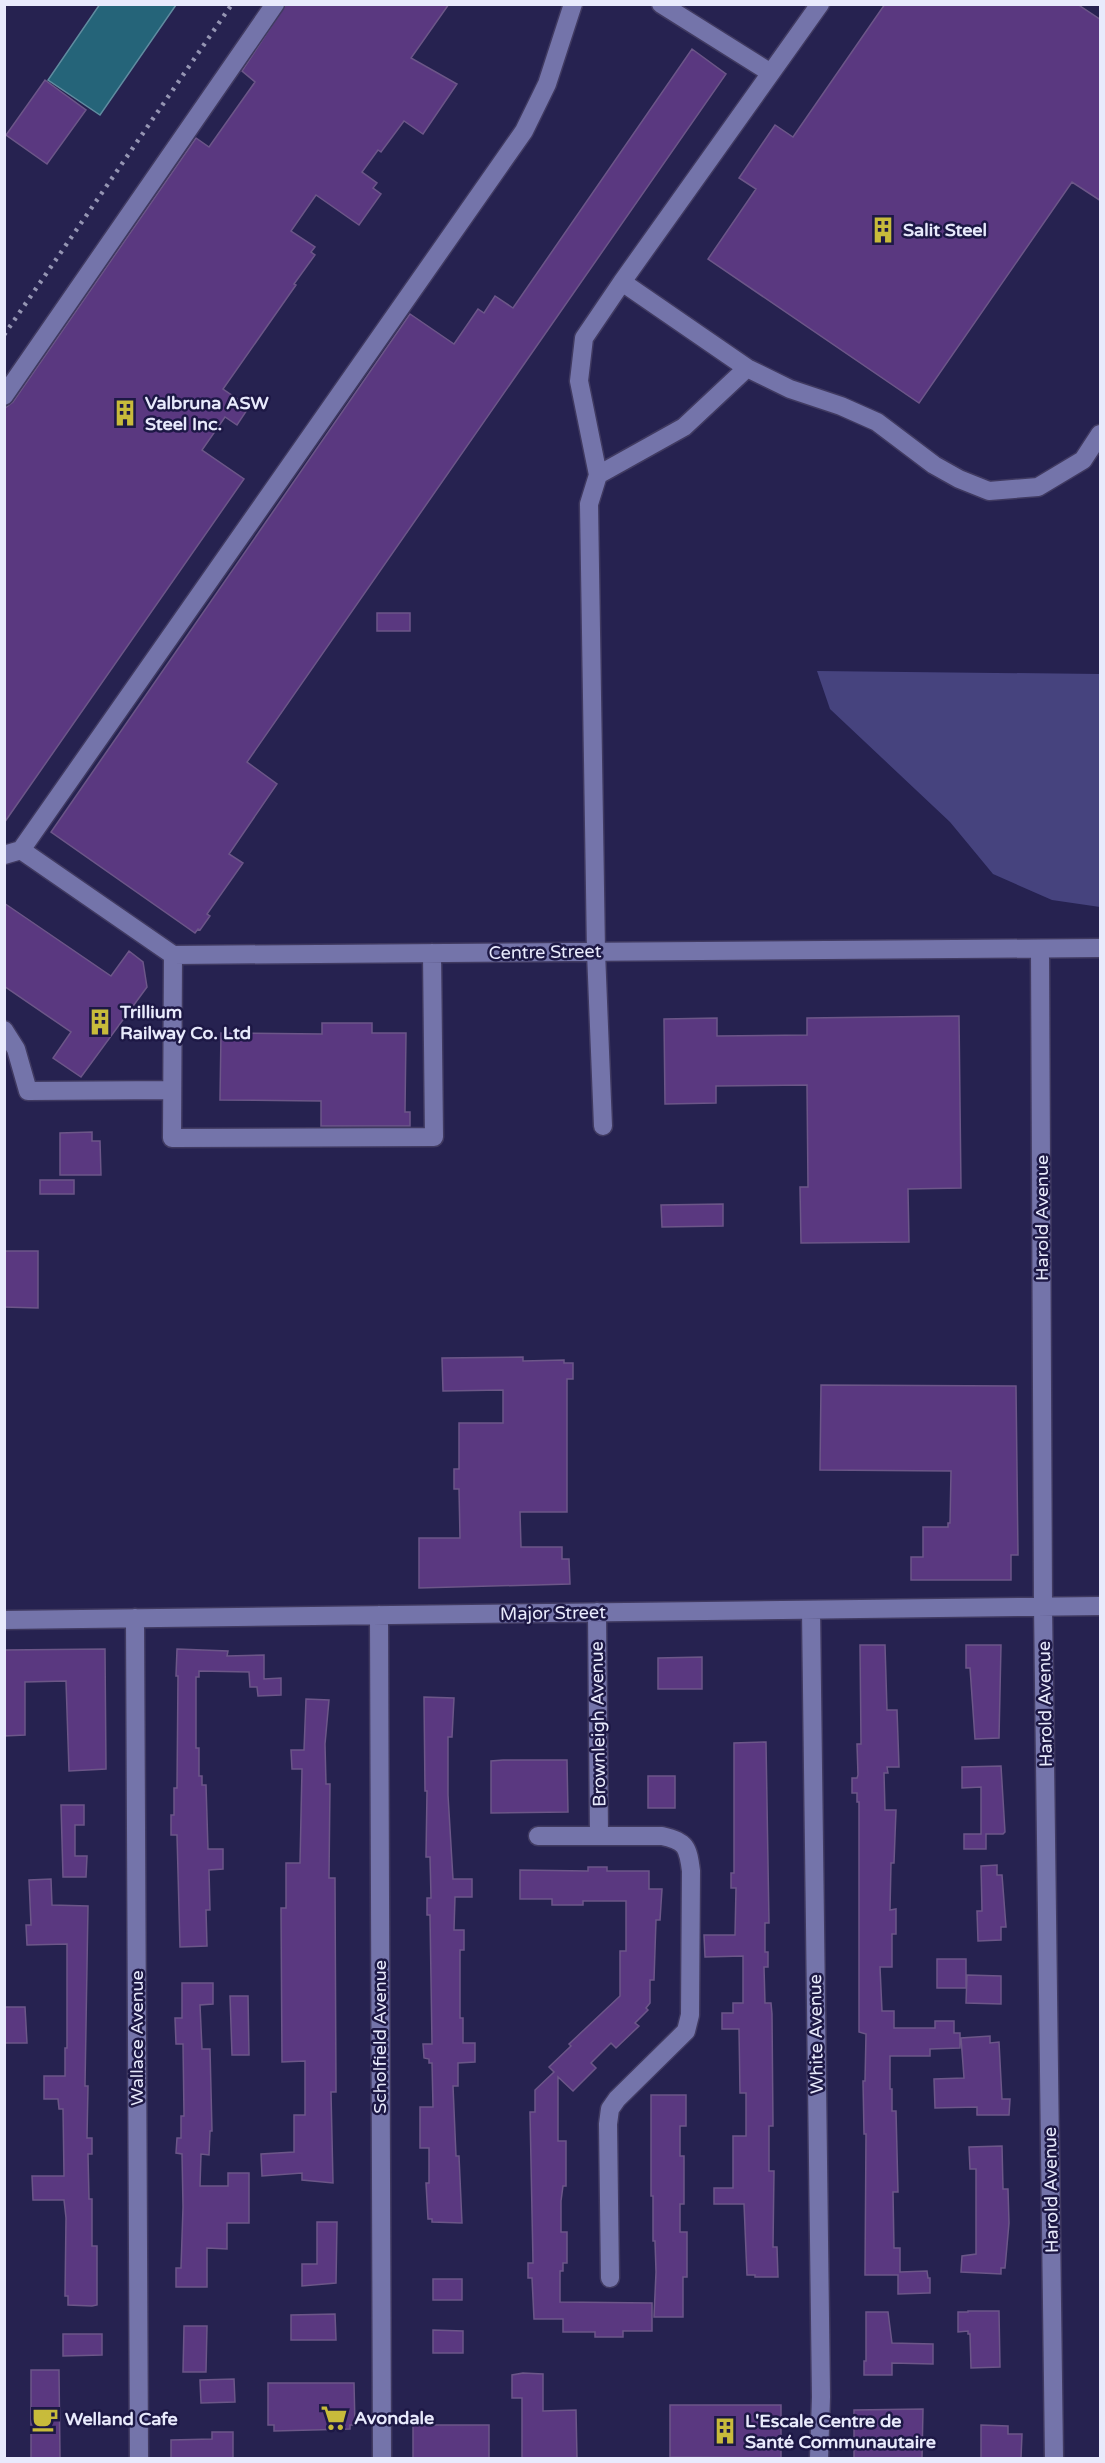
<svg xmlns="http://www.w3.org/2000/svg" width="1105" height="2463" font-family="'Varela Round',sans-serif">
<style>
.green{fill:#46437e}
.water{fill:#256479;stroke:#608ca0;stroke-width:1.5}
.building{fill:#5a3880;stroke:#6c5688;stroke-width:1.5}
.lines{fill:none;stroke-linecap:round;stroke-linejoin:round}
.minor-casing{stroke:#403a61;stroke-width:21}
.minor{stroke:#7474aa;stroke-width:18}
.rail{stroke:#9595b3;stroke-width:4.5;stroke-dasharray:3 6;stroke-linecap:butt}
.labels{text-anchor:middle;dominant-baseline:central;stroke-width:5;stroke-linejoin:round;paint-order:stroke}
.poi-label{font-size:18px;font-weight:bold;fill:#e8eafc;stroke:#1d1845;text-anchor:start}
.street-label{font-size:18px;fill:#e8eafc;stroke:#1d1845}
</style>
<rect width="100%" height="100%" fill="#262250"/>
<path class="green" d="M 817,671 L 1100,674 L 1100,907 L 1052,900 L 993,874 L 950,822 L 830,709 Z"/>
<path class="water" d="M 100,4 L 176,5 L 100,115 L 48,80 Z"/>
<path class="building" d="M 286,4 L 449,4 L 411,58 L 457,84 L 423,134 L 404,121 L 381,152 L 378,150 L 362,172 L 377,183 L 373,188 L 381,194 L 359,225 L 316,195 L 291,231 L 315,247 L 311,252 L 315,255 L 294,284 L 296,285 L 223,389 L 249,407 L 237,425 L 225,417 L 202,450 L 244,479 L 4,823 L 4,409 L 13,402 L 196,138 L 209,147 L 255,82 L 242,71 Z
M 885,4 L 1077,4 L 1101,20 L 1101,201 L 1072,182 L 919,403 L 708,259 L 756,189 L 739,178 L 775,125 L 793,137 Z
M 692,49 L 726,74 L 247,762 L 277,784 L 229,854 L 243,863 L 207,914 L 210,916 L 200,930 L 198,929 L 195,933 L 51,832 L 410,314 L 454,344 L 478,309 L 484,313 L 495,296 L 513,308 Z
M 45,80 L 86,110 L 47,164 L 6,135 Z
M 377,613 L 410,613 L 410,631 L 377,631 Z
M 4,903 L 111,976 L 129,951 L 143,962 L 147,987 L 81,1077 L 53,1058 L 71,1032 L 4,986 Z
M 959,1016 L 961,1188 L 908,1189 L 909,1242 L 801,1243 L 800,1187 L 808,1187 L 807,1085 L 716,1086 L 716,1103 L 665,1104 L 664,1019 L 717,1018 L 717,1036 L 807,1035 L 807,1018 Z
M 322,1023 L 372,1023 L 372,1033 L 406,1033 L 405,1112 L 410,1112 L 410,1126 L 321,1126 L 321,1101 L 220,1100 L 221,1033 L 322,1034 Z
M 92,1132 L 92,1141 L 100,1141 L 101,1175 L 60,1175 L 60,1133 Z
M 40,1180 L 74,1180 L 74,1194 L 40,1194 Z
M 723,1204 L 723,1226 L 662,1227 L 661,1205 Z
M 4,1251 L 38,1251 L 38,1308 L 4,1307 Z
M 523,1357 L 523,1361 L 564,1360 L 564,1363 L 573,1363 L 573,1379 L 567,1379 L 567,1512 L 520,1512 L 521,1547 L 562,1547 L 562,1559 L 569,1559 L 570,1584 L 419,1588 L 419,1538 L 460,1538 L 459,1489 L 454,1489 L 454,1469 L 459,1469 L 459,1423 L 503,1423 L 503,1390 L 443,1391 L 442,1358 Z
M 821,1385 L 1016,1386 L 1018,1555 L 1011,1555 L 1011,1580 L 911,1580 L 911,1557 L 923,1557 L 923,1527 L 948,1527 L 948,1523 L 950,1523 L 951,1471 L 820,1470 Z
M 860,1645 L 885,1645 L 887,1710 L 897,1710 L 899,1767 L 887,1767 L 888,1773 L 884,1773 L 885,1810 L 896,1810 L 894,1863 L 891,1863 L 890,1910 L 896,1909 L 896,1934 L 892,1934 L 892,1967 L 880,1967 L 882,2011 L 894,2011 L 894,2028 L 935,2028 L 935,2021 L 954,2021 L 954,2033 L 960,2033 L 960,2048 L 930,2049 L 930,2056 L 890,2056 L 890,2089 L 892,2089 L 892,2111 L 896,2111 L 898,2192 L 893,2192 L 894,2248 L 900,2248 L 900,2272 L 927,2271 L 928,2278 L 930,2278 L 930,2293 L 928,2293 L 898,2294 L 898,2275 L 865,2275 L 866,2134 L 864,2134 L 863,2081 L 865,2081 L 866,2034 L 859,2032 L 859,1802 L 857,1802 L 857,1793 L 852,1793 L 852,1778 L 857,1778 L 858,1775 L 857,1744 L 861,1744 Z
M 966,1645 L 1001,1645 L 999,1738 L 975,1739 L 970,1668 L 966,1668 Z
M 105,1649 L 106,1769 L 69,1771 L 66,1681 L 25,1682 L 25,1735 L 4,1736 L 4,1650 Z
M 177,1649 L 228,1651 L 227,1656 L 264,1655 L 264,1679 L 281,1678 L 281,1695 L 258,1696 L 257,1687 L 250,1687 L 249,1672 L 199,1671 L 199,1677 L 196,1677 L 196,1748 L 199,1748 L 199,1776 L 202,1776 L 202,1785 L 206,1785 L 208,1849 L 223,1849 L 223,1869 L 209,1870 L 210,1910 L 206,1910 L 207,1946 L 180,1947 L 177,1835 L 171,1835 L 171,1815 L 174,1815 L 174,1788 L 177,1788 L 178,1676 L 176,1676 Z
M 702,1657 L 702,1689 L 658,1689 L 658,1658 Z
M 424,1697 L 454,1698 L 452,1737 L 448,1737 L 448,1795 L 453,1879 L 472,1879 L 472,1897 L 455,1897 L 454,1930 L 464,1930 L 464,1950 L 460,1950 L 460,2018 L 463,2018 L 463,2043 L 475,2043 L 475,2062 L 458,2063 L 458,2086 L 453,2086 L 456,2156 L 459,2156 L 462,2223 L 432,2222 L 432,2219 L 428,2219 L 426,2183 L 429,2183 L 429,2148 L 420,2148 L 420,2107 L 433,2107 L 432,2063 L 429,2063 L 429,2059 L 424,2058 L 423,2044 L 432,2044 L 430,1915 L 427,1915 L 427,1898 L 431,1898 L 430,1857 L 426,1857 L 427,1791 L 425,1791 Z
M 306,1699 L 329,1700 L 325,1744 L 326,1784 L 330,1784 L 329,1878 L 335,1878 L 336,2092 L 331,2092 L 333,2183 L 302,2180 L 302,2173 L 262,2176 L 261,2154 L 294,2152 L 294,2115 L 305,2115 L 305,2061 L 282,2062 L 281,1908 L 286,1908 L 286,1863 L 300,1863 L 302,1769 L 292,1769 L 291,1750 L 304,1750 Z
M 766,1742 L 769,1923 L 765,1923 L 765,1952 L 768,1952 L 768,1967 L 764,1967 L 765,2003 L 771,2003 L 772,2014 L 773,2126 L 769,2126 L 769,2171 L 774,2171 L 773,2247 L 777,2247 L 778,2277 L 755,2277 L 755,2275 L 747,2275 L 744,2204 L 714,2204 L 714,2188 L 733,2188 L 733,2136 L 746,2136 L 746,2093 L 740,2093 L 739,2029 L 722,2029 L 722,2013 L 733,2013 L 733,2003 L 743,2003 L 743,1956 L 705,1957 L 704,1935 L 735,1935 L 736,1888 L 731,1888 L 731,1873 L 734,1873 L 734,1743 Z
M 503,1760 L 567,1760 L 568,1812 L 491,1813 L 491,1761 Z
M 1001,1766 L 1005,1832 L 1003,1834 L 986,1834 L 986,1849 L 964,1849 L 964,1834 L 981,1834 L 981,1787 L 962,1788 L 962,1767 Z
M 648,1776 L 675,1776 L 675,1808 L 648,1808 Z
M 61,1805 L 84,1805 L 84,1825 L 75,1825 L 75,1856 L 87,1856 L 86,1877 L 63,1877 Z
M 997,1865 L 997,1875 L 1002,1875 L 1006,1927 L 1001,1927 L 1001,1940 L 978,1941 L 977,1911 L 982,1911 L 981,1866 Z
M 588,1867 L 607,1867 L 607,1871 L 649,1871 L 649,1889 L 662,1889 L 660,1920 L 656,1920 L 654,1980 L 650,1980 L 650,2003 L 646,2008 L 648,2010 L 635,2023 L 639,2026 L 616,2048 L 611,2043 L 591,2063 L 596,2068 L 573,2091 L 558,2077 L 558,2141 L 566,2141 L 566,2186 L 563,2186 L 561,2201 L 561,2232 L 567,2232 L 567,2263 L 563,2263 L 563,2271 L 560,2271 L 560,2302 L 652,2303 L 652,2331 L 623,2331 L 623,2337 L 595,2337 L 595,2332 L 563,2332 L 563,2319 L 534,2319 L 532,2278 L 528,2278 L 528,2263 L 533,2263 L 530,2112 L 535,2112 L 535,2090 L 554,2072 L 549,2067 L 571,2046 L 569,2044 L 620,1996 L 620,1951 L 626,1951 L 626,1901 L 583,1901 L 583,1905 L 552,1905 L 552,1899 L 520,1899 L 520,1870 L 588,1871 Z
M 51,1879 L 52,1905 L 88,1906 L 85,2086 L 88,2086 L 87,2138 L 92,2138 L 92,2154 L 88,2154 L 89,2199 L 92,2199 L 92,2246 L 97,2246 L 97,2305 L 92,2306 L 68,2305 L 68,2296 L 65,2296 L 66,2218 L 64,2200 L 33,2200 L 32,2176 L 64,2176 L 63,2109 L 59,2109 L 58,2099 L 44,2099 L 44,2076 L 65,2076 L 65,2048 L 67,2048 L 67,1944 L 27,1945 L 26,1925 L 31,1925 L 29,1880 Z
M 937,1959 L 966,1959 L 966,1988 L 937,1988 Z
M 967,1975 L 1001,1976 L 1001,2004 L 966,2003 Z
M 182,1983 L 213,1983 L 213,2004 L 200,2005 L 202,2049 L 210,2049 L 212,2131 L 210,2131 L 209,2155 L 201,2154 L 200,2186 L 228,2186 L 228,2173 L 249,2173 L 249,2223 L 227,2223 L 227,2249 L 207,2248 L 207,2287 L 176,2287 L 176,2268 L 181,2268 L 183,2207 L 182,2154 L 176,2153 L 177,2138 L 181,2138 L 181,2116 L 184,2116 L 183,2044 L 176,2044 L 175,2018 L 182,2018 Z
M 230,1996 L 248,1996 L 249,2055 L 232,2055 Z
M 4,2007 L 25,2007 L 27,2043 L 4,2043 Z
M 990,2036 L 990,2043 L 999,2042 L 1002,2099 L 1010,2099 L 1009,2115 L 977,2115 L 977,2107 L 935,2108 L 934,2079 L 964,2078 L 961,2038 Z
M 651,2095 L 686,2095 L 686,2126 L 680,2126 L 680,2156 L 684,2156 L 684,2204 L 680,2204 L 680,2232 L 687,2232 L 687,2277 L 683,2277 L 683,2317 L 654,2317 L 656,2272 L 655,2241 L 653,2241 L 653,2196 L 651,2196 Z
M 1002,2146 L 1003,2189 L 1008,2189 L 1009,2223 L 1005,2268 L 1001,2268 L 1001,2274 L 961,2272 L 962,2256 L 976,2254 L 976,2169 L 970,2169 L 969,2147 Z
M 317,2222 L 337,2222 L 336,2283 L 302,2286 L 302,2264 L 317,2264 Z
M 433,2279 L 462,2279 L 462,2300 L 433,2300 Z
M 968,2311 L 999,2311 L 1000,2367 L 971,2368 L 970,2334 L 968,2334 L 968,2331 L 958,2332 L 958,2312 L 968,2312 Z
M 866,2312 L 888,2312 L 892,2343 L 933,2344 L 933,2364 L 892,2363 L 892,2375 L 864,2375 L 864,2361 L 866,2361 Z
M 335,2314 L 336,2340 L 291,2340 L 291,2315 Z
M 184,2326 L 207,2326 L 206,2372 L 183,2372 Z
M 433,2330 L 463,2331 L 463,2353 L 433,2353 Z
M 63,2334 L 102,2334 L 102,2355 L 63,2356 Z
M 31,2370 L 59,2370 L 60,2458 L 31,2458 Z
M 523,2373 L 543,2374 L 543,2411 L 576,2410 L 577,2458 L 522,2458 L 522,2398 L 512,2398 L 512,2375 Z
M 234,2379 L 235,2402 L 201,2403 L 200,2380 Z
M 268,2383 L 354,2383 L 355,2425 L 350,2425 L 350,2429 L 274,2431 L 274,2425 L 268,2425 Z
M 670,2405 L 781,2405 L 781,2458 L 670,2457 Z
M 923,2409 L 922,2458 L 854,2458 L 854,2410 Z
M 413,2425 L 489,2425 L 489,2458 L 413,2458 Z
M 981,2425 L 1008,2426 L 1008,2434 L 1022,2434 L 1021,2458 L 981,2458 Z
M 212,2432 L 233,2432 L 233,2458 L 171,2458 L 171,2440 L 212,2439 Z"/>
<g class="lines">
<g class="minor-casing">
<path id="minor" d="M 661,4 L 771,73
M 820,4 L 622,282 L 747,368 L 790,389 L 841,406 L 877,422 L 934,465 L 959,479 L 989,491 L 1038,487 L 1083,460 L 1100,434
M 4,396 L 275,4
M 598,475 L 579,381 L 584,338 L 622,282
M 21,850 L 173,955 L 1100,948
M 4,855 L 21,850 L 524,131 L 547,84 L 573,4
M 1040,949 L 1043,1606 L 1054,2458
M 173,955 L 172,1138 L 434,1137 L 432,953
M 4,1030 L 16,1049 L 28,1091 L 172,1090
M 603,1126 L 596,952 L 589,504 L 598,475 L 684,427 L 747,368
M 811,1610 L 821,2397 L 819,2458
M 597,1612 L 599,1836
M 379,1615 L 382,2458
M 135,1618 L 139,2458
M 4,1620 L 1100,1606
M 538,1836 L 662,1836 C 686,1841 688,1847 691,1871 L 690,2015 L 686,2031 L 617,2099 L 610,2109 L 608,2124 L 610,2278"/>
</g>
<use href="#minor" class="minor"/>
<path class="rail" d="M 4,335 L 232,4"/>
</g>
<defs>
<g id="building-bare" transform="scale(2.07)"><path d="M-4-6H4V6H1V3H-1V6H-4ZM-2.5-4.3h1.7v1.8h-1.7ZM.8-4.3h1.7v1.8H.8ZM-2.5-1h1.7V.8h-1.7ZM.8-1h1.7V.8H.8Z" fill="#c8bb3b" stroke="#1d1845" stroke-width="2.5" paint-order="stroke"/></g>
<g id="supermarket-bare" transform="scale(2.07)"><path d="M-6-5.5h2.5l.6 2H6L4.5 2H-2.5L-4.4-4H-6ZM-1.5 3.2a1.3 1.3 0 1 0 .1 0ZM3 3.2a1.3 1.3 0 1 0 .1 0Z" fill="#c8bb3b" stroke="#1d1845" stroke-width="2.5" paint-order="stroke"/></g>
<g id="cafe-bare" transform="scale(2.07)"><path d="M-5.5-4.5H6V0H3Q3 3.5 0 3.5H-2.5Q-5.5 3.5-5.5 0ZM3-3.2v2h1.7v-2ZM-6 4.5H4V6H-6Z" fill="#c8bb3b" stroke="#1d1845" stroke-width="2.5" paint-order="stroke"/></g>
</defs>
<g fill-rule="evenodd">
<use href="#building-bare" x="883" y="230"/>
<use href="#building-bare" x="125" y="413"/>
<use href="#building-bare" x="100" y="1022"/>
<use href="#supermarket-bare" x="334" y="2418"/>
<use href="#cafe-bare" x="45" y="2419"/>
<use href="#building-bare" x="725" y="2431"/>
</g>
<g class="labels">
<g class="poi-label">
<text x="903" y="230">Salit Steel</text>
<text x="145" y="403">Valbruna ASW<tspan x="145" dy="21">Steel Inc.</tspan></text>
<text x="120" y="1012">Trillium<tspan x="120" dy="21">Railway Co. Ltd</tspan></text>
<text x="354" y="2418">Avondale</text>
<text x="65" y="2419">Welland Cafe</text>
<text x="745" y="2421">L'Escale Centre de<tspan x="745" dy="21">Santé Communautaire</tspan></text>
</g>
<g class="street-label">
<text transform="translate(545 952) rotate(-1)">Centre Street</text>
<text transform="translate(1042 1218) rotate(-90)">Harold Avenue</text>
<text transform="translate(553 1613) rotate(-1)">Major Street</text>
<text transform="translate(1045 1704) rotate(-91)">Harold Avenue</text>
<text transform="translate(598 1724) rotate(-91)">Brownleigh Avenue</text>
<text transform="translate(816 2034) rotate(-91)">White Avenue</text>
<text transform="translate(380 2037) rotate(-90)">Scholfield Avenue</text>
<text transform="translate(137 2038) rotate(-90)">Wallace Avenue</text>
<text transform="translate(1051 2190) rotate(-91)">Harold Avenue</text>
</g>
</g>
<rect width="1105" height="2463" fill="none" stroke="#e8eafc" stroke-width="12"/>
</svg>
